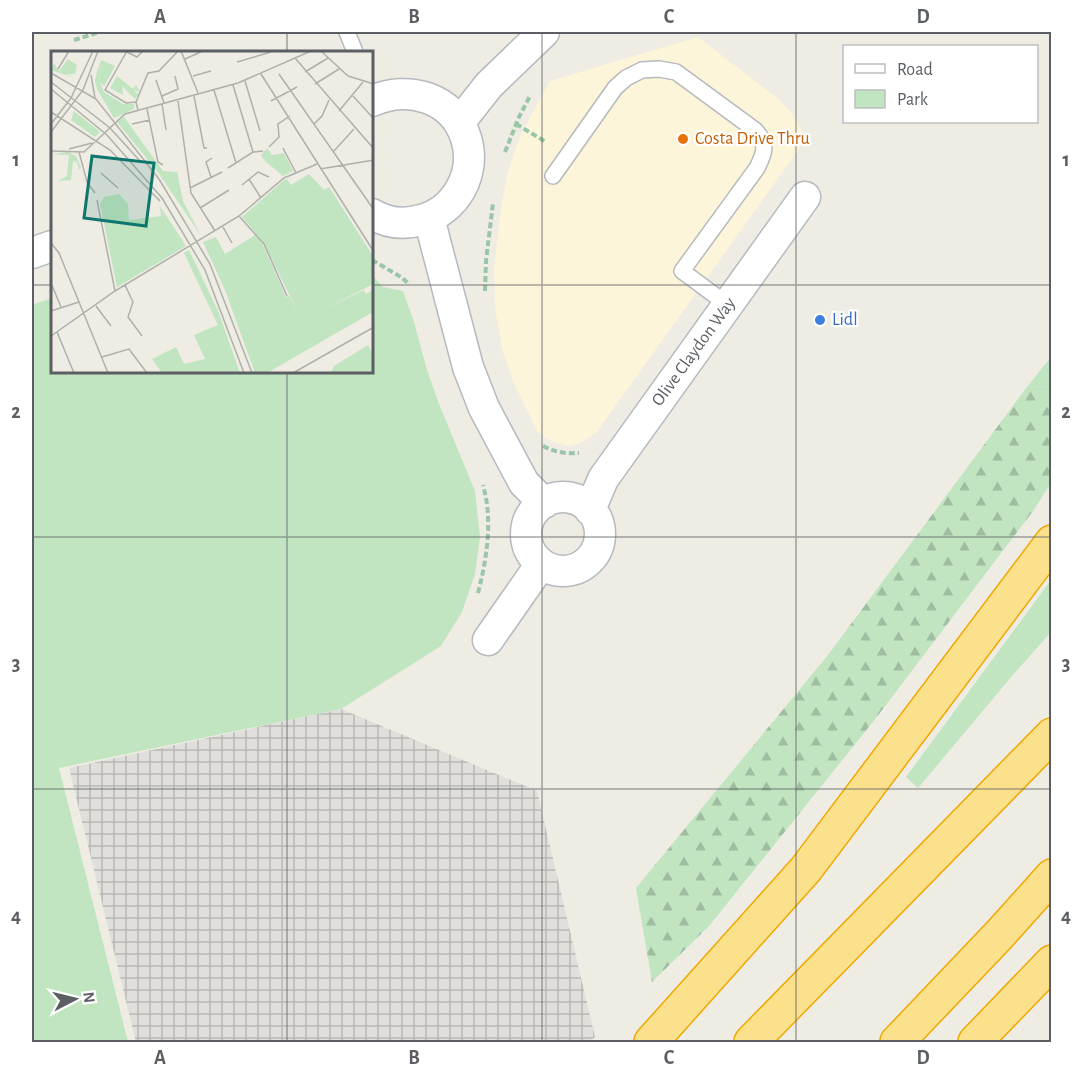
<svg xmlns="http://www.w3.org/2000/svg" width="1083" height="1074" font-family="'Alegreya Sans',sans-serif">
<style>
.commercial{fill:#fdf5d9}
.industrial{fill:url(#industrial-grid)}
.green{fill:#c0e5c0}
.forest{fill:url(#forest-firs)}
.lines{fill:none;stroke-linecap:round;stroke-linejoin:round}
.service-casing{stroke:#b6b9bd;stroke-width:18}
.minor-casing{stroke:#b6b9bd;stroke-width:33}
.motorway-casing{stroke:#efa802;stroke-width:36}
.path{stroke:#99c6a6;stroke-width:4;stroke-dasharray:6 3;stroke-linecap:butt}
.service{stroke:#fff;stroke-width:15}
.minor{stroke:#fff;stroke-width:30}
.motorway{stroke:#fce18c;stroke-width:33}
.grid{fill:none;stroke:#5b5f64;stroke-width:1.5;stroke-opacity:0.55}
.food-dot{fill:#e8710a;stroke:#fff;stroke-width:2}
.shop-dot{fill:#3f7fe0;stroke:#fff;stroke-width:2}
.labels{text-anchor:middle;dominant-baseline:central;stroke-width:4.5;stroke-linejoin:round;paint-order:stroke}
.food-label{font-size:18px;fill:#c56008;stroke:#fff;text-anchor:start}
.shop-label{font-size:18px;fill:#366cbe;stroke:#fff;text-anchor:start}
.street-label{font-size:18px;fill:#5b5f64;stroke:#fff}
.inset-road{fill:none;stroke:#afb0ac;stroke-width:1.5}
.view{fill:#0f766e;fill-opacity:0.15;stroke:#0f766e;stroke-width:3}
.inset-edge{fill:none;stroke:#5b5f64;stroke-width:3}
.neatline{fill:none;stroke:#5b5f64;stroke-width:2}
.grid-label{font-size:20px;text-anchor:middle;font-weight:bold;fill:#5b5f64}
</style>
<defs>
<pattern id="industrial-grid" width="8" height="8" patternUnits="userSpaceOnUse" patternTransform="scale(1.5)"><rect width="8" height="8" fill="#e1dfdb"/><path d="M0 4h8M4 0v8" fill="none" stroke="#b9b8b5"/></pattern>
<pattern id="forest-firs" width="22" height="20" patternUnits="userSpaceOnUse" patternTransform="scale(1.5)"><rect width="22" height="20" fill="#c0e5c0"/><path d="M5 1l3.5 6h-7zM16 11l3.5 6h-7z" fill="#9fbda0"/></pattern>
</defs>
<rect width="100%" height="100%" fill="#eeece3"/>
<path class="commercial" d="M 698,37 L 780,100 L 792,114 L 801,129 L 799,149 L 596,433 L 585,441 L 577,444 L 568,446 L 556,443 L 546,438 L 537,431 L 513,381 L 502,348 L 495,308 L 494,267 L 502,201 L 509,168 L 521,134 L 550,81 Z"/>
<path class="industrial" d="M 341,709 L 537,791 L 595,1037 L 589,1042 L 136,1042 L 69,768 Z"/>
<path class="green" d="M 372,275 L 383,287 L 403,291 L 414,322 L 427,370 L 439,404 L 475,491 L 480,537 L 475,574 L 462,612 L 441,646 L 341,709 L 59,768 L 128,1042 L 32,1042 L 32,305 L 52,298 L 52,372 L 372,372 Z
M 1051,357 L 1051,386 L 1027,387 Z
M 1051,580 L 1051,632 L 1012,676 L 918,788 L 906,777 Z"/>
<path class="forest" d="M 1051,386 L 1051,483 L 1033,511 L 876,718 L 709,926 L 652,982 L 636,888 L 828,655 L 1027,387 Z"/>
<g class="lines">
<g class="service-casing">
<path id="service" d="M 347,32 L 355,52
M 553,176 L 615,88 L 626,78 L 642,70 L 659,69 L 676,72 L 755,130 C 768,144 765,152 757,168 L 682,271 L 728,305"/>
</g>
<g class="minor-casing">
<path id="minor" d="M 372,101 C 408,85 453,97 466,138 C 477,173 456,211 421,220 C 404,225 387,223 372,214
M 459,123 L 489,85 L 544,32
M 429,218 L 468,367 L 484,408 L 524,483 L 544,503
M 32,253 L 52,246
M526 534a37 37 0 1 1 74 0a37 37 0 1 1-74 0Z
M 590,510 L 603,479 L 805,197
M 488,640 L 541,564"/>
</g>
<g class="motorway-casing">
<path id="motorway" d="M 651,1042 L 806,869 L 1052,542
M 751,1042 L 1052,735
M 897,1042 L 999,935 L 1052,876
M 975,1042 L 1052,962"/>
</g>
<path class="path" d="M 74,40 L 100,32
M 516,124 L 546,142
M 505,152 L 519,117 L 530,96
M 372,260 L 401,277 L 409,284
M 485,291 L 486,261 L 493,203
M 543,446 C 555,452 565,454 579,453
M 478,593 C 487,558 493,520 483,485"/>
<use href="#service" class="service"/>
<use href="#minor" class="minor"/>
<use href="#motorway" class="motorway"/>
</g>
<path class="grid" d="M 287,32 L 287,52M 542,32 L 542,1042M 796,32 L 796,1042M 32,285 L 52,285M 372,285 L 1052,285M 287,372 L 287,1042M 32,537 L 1052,537M 32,789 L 1052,789"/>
<circle class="food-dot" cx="683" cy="139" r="6"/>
<circle class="shop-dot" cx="820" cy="320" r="6"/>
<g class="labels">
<g class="food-label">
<text x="695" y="139">Costa Drive Thru</text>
</g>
<g class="shop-label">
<text x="832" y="320">Lidl</text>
</g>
<g class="street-label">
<text transform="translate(694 352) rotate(-54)">Olive Claydon Way</text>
</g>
</g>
<g transform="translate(51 51)">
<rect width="322" height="322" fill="#eeece3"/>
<path d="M 17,8 L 26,14 L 24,23 L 15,23 L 24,27 L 0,19 L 3,12 L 8,20 ZM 50,9 L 64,15 L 53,35 L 48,31 L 50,13 L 44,27 ZM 216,97 L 221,104 L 233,102 L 242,120 L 232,125 L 213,109 L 210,104 ZM 68,143 L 77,153 L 78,169 L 110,165 L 109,155 L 135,195 L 66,236 L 49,153 L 53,146 ZM 204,184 L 211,192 L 235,246 L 238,245 L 251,269 L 313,239 L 315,243 L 322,239 L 322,261 L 216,322 L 204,322 L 174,239 L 152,191 L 165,186 L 174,203 ZM 138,199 L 167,260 L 189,322 L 111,322 L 101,308 L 125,296 L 133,313 L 154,308 L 143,284 L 167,274 L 133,202 ZM 317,294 L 322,304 L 322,319 L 316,322 L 280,322 L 283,315 Z" fill="#c0e5c0"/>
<path d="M 50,11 L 48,30 L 53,41 L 72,53 L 83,53 L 83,58 L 63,67 L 46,38 L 44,29 ZM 23,60 L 49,81 L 44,86 L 20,69 ZM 73,66 L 112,120 L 126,121 L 132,150 L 149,183 L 106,120 L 66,71 ZM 17,101 L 25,105 L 30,117 L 28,119 L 26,111 L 22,110 L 20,129 L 7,130 L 16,125 L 18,104 L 0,103 Z" fill="#c0e5c0"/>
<path d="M 258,123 L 273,139 L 278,136 L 322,205 L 322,233 L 251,270 L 213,192 L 191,166 L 232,130 L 236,128 L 240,134 Z" fill="#c0e5c0"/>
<path d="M 66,25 L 82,38 L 85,34 L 89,41 L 83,39 L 87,44 L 84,48 L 71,35 L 72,44 L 59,37 Z" fill="#c0e5c0"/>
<path class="inset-road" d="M 76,0 L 54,39 L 75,52 L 85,51 L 87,59M 130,0 L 147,42M 270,0 L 297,25 L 323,33M 76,1 L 86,6 L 92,0M 244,7 L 323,98M 134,8 L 152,0M 186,11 L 220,1M 7,18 L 18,0M 254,21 L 277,7M 0,22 L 45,48 L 108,128 L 159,213 L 201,322M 210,23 L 323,201M 228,23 L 323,159M 40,24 L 44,47M 142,25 L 160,20M 105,29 L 113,52M 194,30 L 209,80M 0,31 L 59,77 L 90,111M 264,33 L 288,18M 182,34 L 202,101M 0,38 L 56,84 L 111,147 L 154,219 L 193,322M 163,39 L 185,112M 111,45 L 127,38 L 124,25M 143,45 L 153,97 L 156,97M 302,45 L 323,68M 127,50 L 140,142 L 164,180M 220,50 L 246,36M 85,51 L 97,22 L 108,20 L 127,0M 111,53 L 115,79M 96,58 L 107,111 L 112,114M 288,60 L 312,31M 0,61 L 59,99 L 109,150M 0,73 L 20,47 L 42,0M 81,73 L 99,69M 263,73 L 271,65 L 278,49M 0,81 L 32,39 L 47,0M 218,96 L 228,86 L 227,73 L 239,65M 232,97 L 245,122M 18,98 L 41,92M 0,100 L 33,101 L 74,63 L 187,32 L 260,0M 28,101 L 36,131 L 44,142M 282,101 L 303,78M 177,117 L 202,101 L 212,100M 269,118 L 323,109M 50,122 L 67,137M 160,126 L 155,111 L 161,107M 198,128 L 210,147M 191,134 L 207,121 L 218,126M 139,137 L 171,121M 46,149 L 64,240M 149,157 L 178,139M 188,165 L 213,193 L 236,245M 172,176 L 181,192M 0,192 L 8,202 L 57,322M 0,232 L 10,256M 74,234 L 82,251 L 77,266 L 91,285M 45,255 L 60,275M 0,260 L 28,251M 6,281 L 23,322M 0,285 L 64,240 L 188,165 L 233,127 L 266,113M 51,306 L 78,298 L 96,322M 242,322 L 323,276"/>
<path class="view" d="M 41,105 L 103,112 L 95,175 L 33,167 Z"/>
<rect width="322" height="322" class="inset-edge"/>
</g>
<rect width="1083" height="1074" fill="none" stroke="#ffffff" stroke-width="66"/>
<rect x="843" y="45" width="195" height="78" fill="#ffffff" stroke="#bdbfc1" stroke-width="1.5"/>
<rect x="855" y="64" width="30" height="9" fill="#ffffff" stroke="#bdbfc1" stroke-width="1.5"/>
<text x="897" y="75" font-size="18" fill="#5b5f64">Road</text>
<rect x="855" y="90" width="30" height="18" fill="#c0e5c0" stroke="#bdbfc1" stroke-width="1.5"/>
<text x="897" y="105" font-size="18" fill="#5b5f64">Park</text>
<g transform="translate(75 999) rotate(83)" stroke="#ffffff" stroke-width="4.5" paint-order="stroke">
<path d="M0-4.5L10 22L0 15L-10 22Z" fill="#5b5f64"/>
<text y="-9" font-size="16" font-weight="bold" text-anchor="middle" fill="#5b5f64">N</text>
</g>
<rect x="33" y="33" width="1017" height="1008" class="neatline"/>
<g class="grid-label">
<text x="160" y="23">A</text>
<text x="414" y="23">B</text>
<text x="669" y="23">C</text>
<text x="923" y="23">D</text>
<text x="16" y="166">1</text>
<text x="1066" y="166">1</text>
<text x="16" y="418">2</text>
<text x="1066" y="418">2</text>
<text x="16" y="670">3</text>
<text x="1066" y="670">3</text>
<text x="16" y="922">4</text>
<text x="1066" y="922">4</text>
<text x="160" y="1064">A</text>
<text x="414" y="1064">B</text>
<text x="669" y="1064">C</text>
<text x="923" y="1064">D</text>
</g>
</svg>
